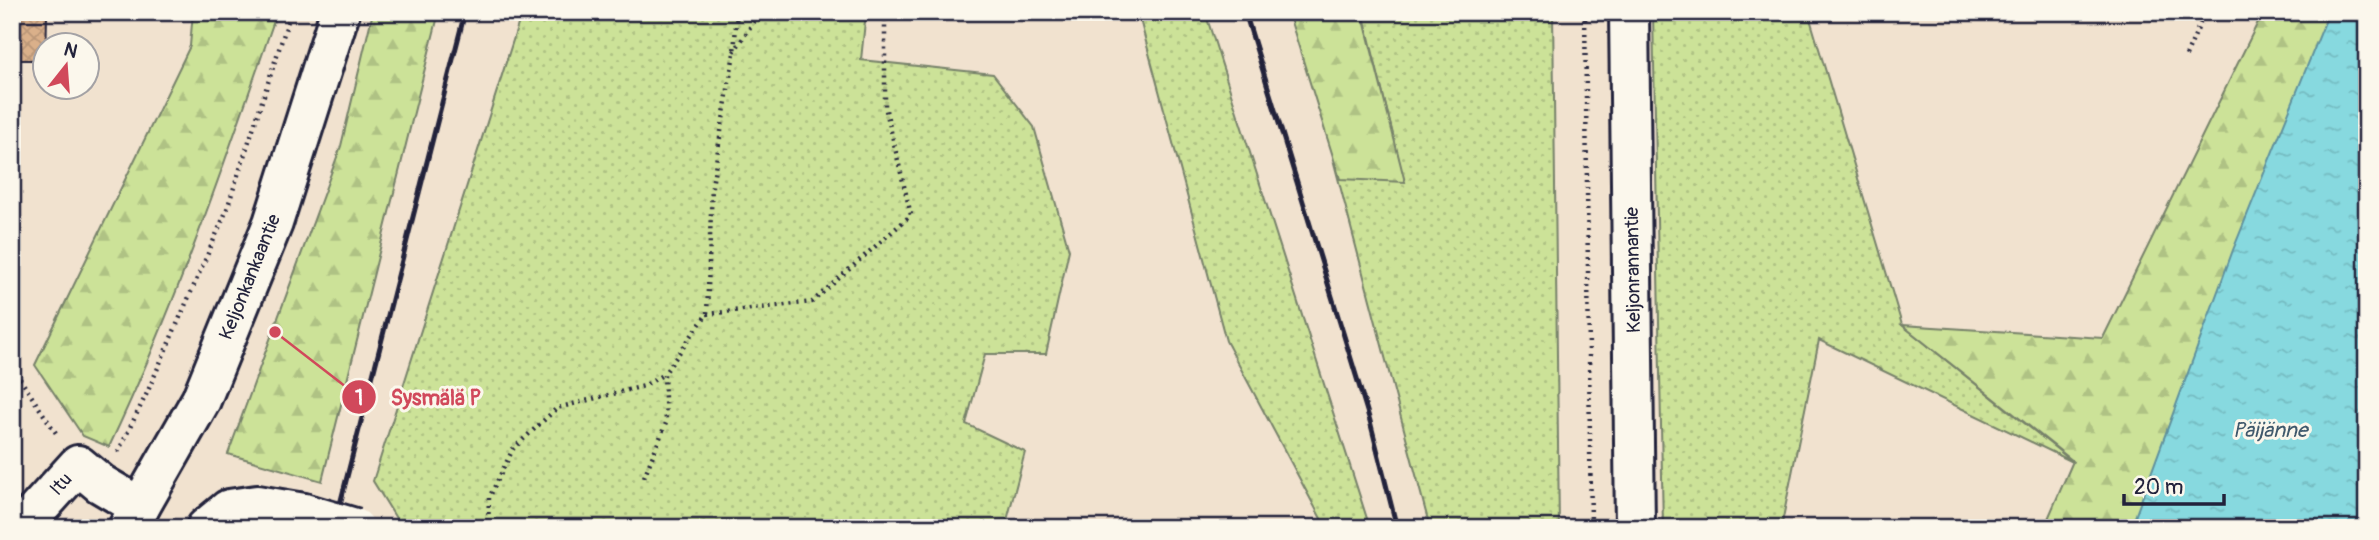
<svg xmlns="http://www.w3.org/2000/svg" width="2379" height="540" font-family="Pangolin,sans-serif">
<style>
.grass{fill:url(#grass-dots);stroke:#77826a;stroke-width:2}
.forest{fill:url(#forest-firs);stroke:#77826a;stroke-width:2}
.water{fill:url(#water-ripples);stroke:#5f909d;stroke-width:2}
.building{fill:url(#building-cross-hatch);stroke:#22223b;stroke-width:2}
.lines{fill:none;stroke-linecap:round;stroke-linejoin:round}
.street-casing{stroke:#22223b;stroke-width:44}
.secondary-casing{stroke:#22223b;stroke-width:44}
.path{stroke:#22223b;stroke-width:4.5;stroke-dasharray:2 5;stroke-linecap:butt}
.street{stroke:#fbf7ec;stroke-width:38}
.secondary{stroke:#fbf7ec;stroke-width:38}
.rail{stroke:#22223b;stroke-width:5}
.street-bridge-casing{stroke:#22223b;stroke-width:44;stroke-linecap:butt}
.street-bridge{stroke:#fbf7ec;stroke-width:38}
.labels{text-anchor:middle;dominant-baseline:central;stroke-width:6;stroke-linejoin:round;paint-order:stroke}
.street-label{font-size:19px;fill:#22223b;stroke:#fbf7ec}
.water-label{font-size:21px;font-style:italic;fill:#40596c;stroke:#fbf7ec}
.leader{fill:none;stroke:#d1495b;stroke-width:2.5}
.callout-dot{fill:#d1495b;stroke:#fbf7ec;stroke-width:2.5}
.mark-label{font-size:21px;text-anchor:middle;font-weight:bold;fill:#fff}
.callout-label{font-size:21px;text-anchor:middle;font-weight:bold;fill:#d1495b;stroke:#fbf7ec;stroke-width:6;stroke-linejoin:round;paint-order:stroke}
</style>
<defs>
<pattern id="grass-dots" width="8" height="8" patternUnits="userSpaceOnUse" patternTransform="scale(1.75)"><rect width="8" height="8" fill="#cce298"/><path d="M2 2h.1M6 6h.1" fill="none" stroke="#afc284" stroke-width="1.8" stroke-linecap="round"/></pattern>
<pattern id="forest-firs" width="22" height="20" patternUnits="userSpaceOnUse" patternTransform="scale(1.75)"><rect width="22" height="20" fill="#cce298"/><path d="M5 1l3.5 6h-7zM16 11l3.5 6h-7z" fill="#afc284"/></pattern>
<pattern id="water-ripples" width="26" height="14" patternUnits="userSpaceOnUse" patternTransform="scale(1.75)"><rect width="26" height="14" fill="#87d9df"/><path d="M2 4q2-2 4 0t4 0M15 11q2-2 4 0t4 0" fill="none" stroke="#74bac0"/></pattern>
<pattern id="building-cross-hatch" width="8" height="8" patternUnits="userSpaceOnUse" patternTransform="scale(1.75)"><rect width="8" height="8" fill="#dab08a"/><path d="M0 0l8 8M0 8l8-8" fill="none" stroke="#bb9778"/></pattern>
</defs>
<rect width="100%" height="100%" fill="#f1e2cf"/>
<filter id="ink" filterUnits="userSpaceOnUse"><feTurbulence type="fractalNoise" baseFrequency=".0143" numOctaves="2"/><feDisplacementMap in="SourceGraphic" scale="14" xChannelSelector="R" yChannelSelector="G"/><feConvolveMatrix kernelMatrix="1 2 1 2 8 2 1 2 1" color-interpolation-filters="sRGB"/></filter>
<g filter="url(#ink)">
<path class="grass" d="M 522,12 L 866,12 L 861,60 L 993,74 L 1034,127 L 1069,250 L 1046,354 L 985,354 L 966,424 L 1025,452 L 1005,528 L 402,528 L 373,481 Z
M 1138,12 L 1205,12 L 1370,528 L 1326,528 L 1226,341 Z
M 1363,12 L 1553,12 L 1559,528 L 1430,528 L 1334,163 L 1404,181 Z
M 1653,12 L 1808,12 L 1902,325 L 2073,462 L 1819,340 L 1781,528 L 1663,528 Z"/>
<path class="forest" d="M 193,12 L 277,12 C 226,159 176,306 109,447 L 83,436 L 35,365 L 190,46 Z
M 373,12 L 439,12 L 322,481 L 228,454 L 341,146 Z
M 1288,12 L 1362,12 L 1405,182 L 1340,179 Z
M 2263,12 L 2330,12 L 2134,528 L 2044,528 L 2073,461 L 1902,325 L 2103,338 Z"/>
<path class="water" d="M 2329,12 L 2367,12 L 2367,528 L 2131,528 L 2233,250 Z"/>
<path class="building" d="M 12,12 L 47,15 L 46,60 L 12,60 Z"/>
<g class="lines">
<g class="street-casing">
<path id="street" d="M 21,528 L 78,465 L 101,484 L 140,507
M 206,528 L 229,509 L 257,505 L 304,513"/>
</g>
<g class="secondary-casing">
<path id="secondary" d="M 1629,12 L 1635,528
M 128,528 L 201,400 L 273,223 L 340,12"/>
</g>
<path class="path" d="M 1585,12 L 1591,528
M 734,52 L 760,12
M 2186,56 L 2205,12
M 707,314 L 812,302 L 911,215 L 885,106 L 885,12
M 12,367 L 58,436
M 118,452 L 147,393 L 226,212 L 291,12
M 644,477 L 666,423 L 664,374 L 707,314 L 712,186 L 734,53 L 737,12
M 488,528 L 489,498 L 513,449 L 557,408 L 644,386 L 664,374"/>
<use href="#street" class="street"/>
<use href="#secondary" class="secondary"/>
<path class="rail" d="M 1245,12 L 1370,421 L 1397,528
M 334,528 L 465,12"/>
<g class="street-bridge-casing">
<path id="street-bridge" d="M 304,513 L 355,528"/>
</g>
<use href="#street-bridge" class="street-bridge"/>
</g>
</g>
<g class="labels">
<g class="street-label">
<text transform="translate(1633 270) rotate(-91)">Keljonrannantie</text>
<text transform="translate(250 277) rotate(-68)">Keljonkankaantie</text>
<text transform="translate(61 484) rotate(-48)">Itu</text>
</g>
<g class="water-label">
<text x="2270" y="430">Päijänne</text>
</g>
</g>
<path class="leader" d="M275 332L359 397"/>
<g class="callout-dot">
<circle cx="275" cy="332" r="7"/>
<circle cx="359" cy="397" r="18"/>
</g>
<g class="mark-label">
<text x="359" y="405">1</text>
</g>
<g class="callout-label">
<text x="436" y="405">Sysmälä P</text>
</g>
<rect width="2379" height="540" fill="none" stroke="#fbf7ec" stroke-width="42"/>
<rect x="21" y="21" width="2337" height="498" fill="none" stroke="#22223b" stroke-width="2.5" filter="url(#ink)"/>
<g transform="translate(66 66) rotate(17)"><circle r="33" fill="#fbf7ec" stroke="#a4a2a5" stroke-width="2"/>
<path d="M0-5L12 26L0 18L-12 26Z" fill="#d1495b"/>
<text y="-10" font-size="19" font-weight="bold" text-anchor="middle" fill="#22223b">N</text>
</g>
<path d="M2124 494v10h100v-10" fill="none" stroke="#22223b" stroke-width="3.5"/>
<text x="2134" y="494" font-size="21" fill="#22223b" stroke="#fbf7ec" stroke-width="5" paint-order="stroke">20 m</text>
</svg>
